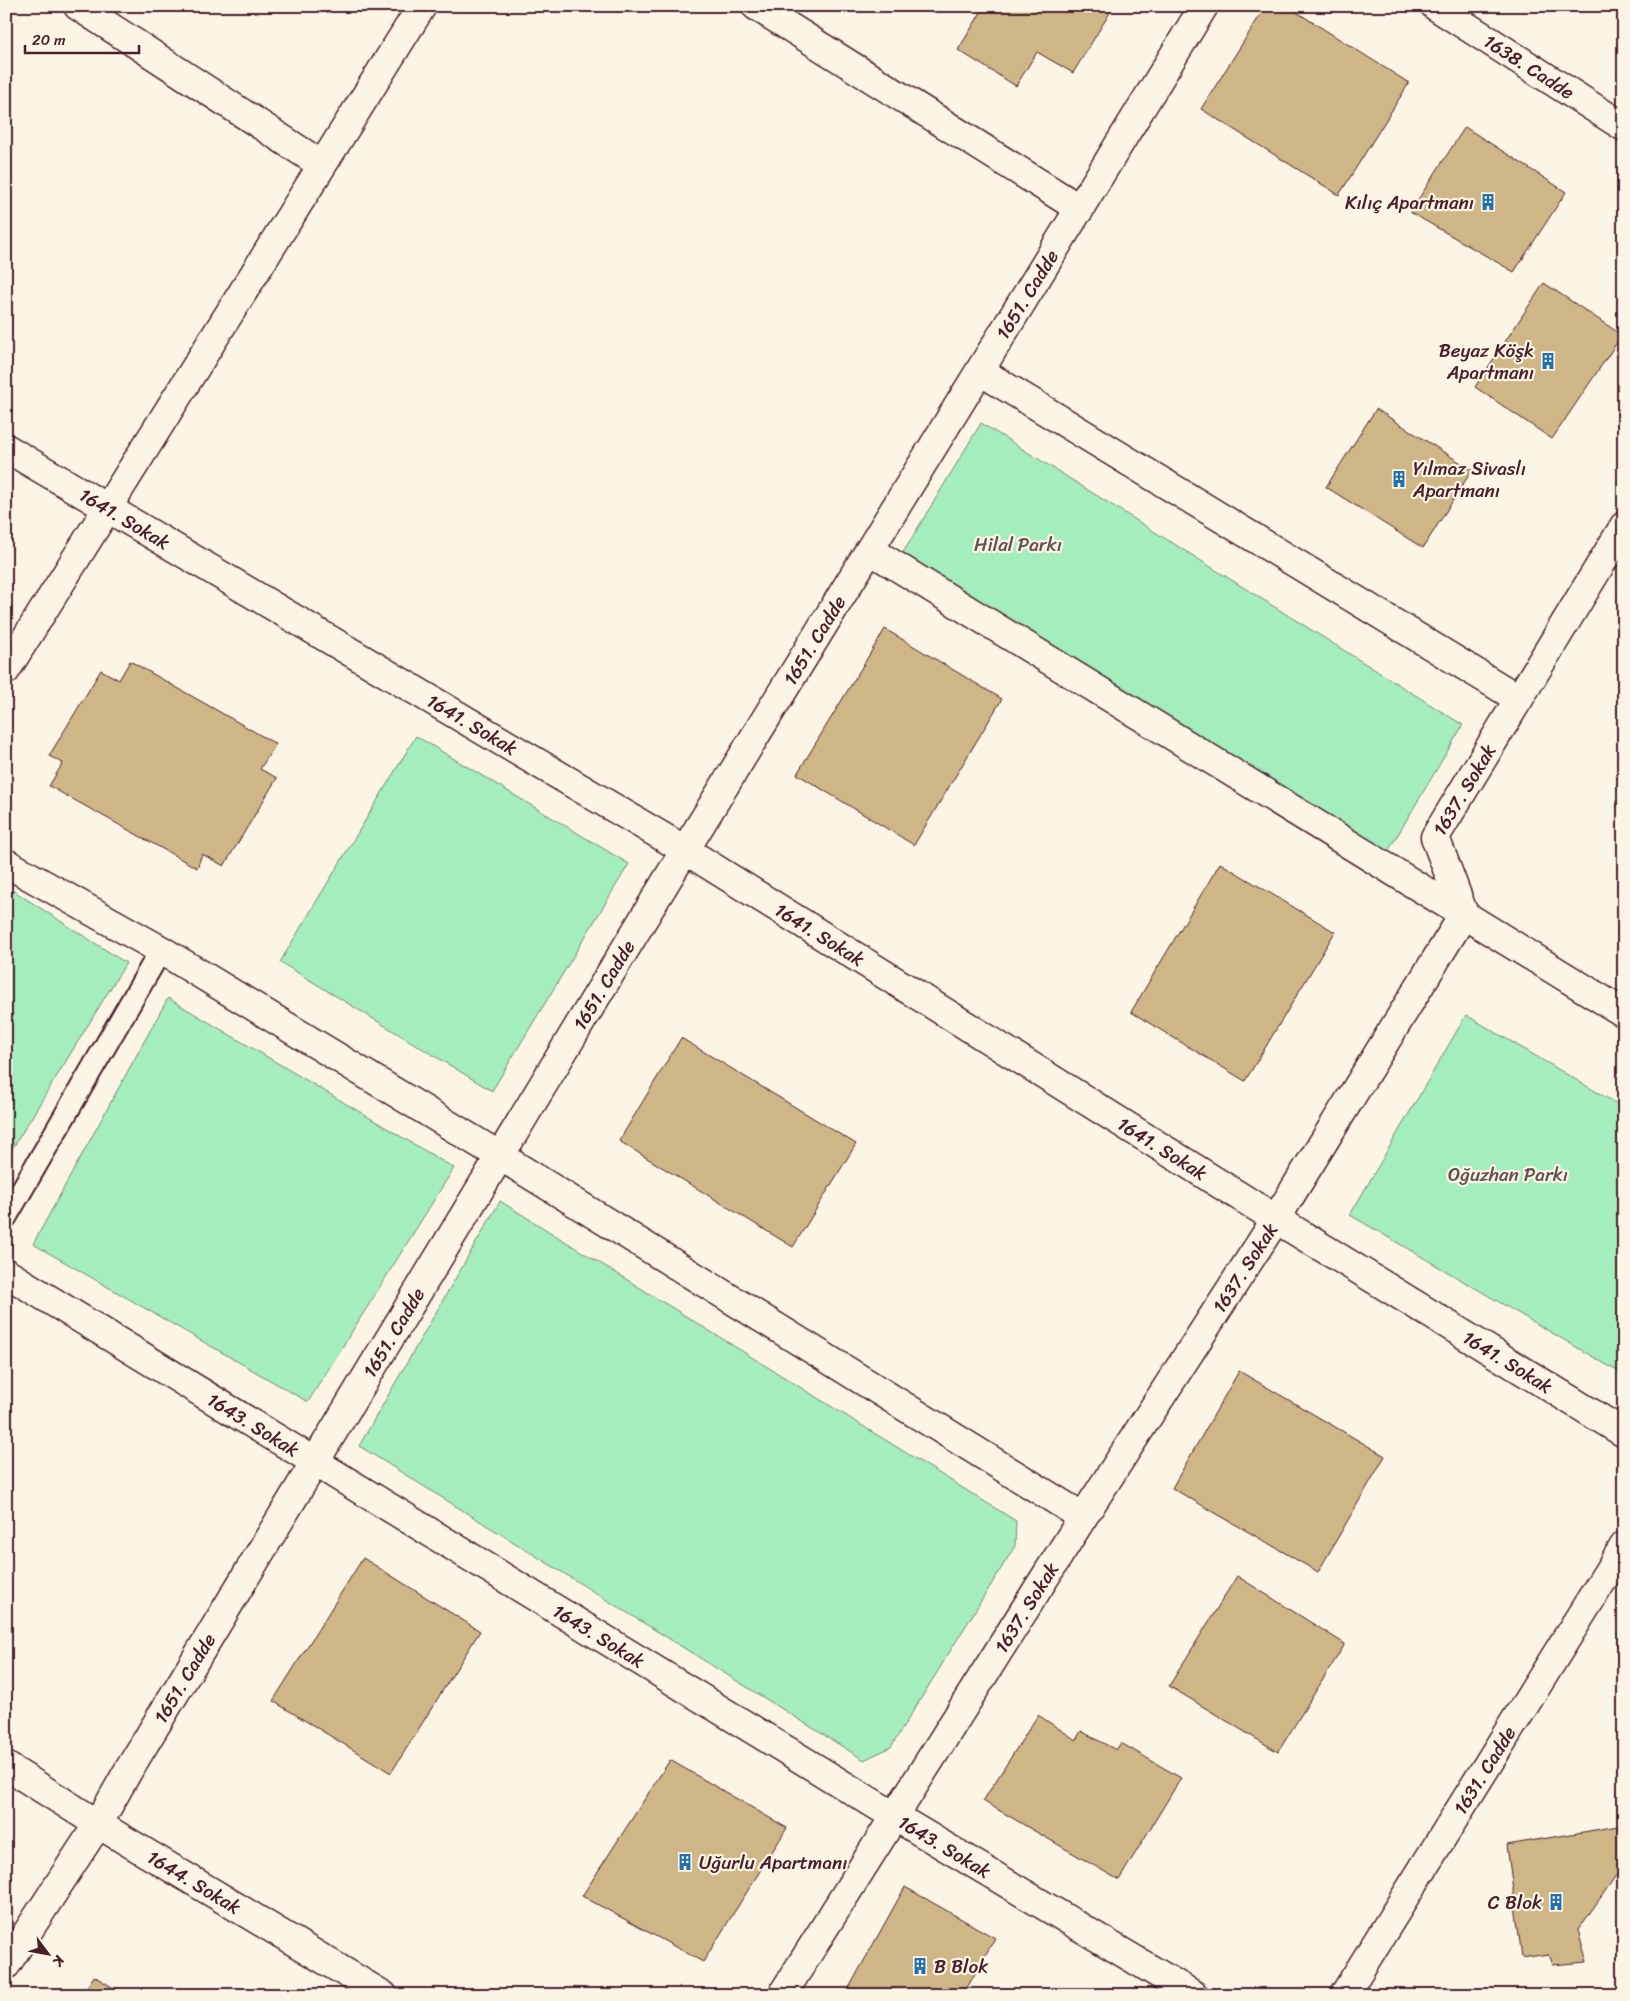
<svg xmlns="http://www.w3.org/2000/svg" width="1630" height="2001" font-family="Sriracha,sans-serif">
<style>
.green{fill:#a4edbc;stroke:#778674}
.building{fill:#cfb686;stroke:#4a1f2b}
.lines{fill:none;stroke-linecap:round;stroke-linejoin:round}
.service-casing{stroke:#4a1f2b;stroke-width:25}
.minor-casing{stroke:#4a1f2b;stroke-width:31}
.service{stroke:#fcf5e5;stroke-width:21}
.minor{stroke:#fcf5e5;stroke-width:28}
.labels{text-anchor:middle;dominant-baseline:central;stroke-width:4.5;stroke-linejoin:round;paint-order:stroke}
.street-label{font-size:19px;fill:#4a1f2b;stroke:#fcf5e5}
.poi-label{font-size:19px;fill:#4a1f2b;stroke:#fcf5e5;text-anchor:end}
.park-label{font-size:19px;fill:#60524f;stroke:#fcf5e5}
</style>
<rect width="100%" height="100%" fill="#fcf5e5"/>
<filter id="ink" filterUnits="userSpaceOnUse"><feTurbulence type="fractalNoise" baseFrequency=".02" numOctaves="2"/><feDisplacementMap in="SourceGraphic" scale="10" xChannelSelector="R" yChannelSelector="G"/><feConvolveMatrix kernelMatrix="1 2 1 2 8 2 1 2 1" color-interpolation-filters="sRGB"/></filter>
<g filter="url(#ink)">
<path class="green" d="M 981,423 L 1463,725 L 1381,863 L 895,566 Z
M 416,736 L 629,864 L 492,1091 L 280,962 Z
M 6,886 L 126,963 L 6,1159 Z
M 168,998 L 454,1168 L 308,1402 L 33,1244 Z
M 1466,1015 L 1624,1108 L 1624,1375 L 1350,1215 Z
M 500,1201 L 1016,1521 L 1015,1546 L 891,1747 L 864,1760 L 359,1446 Z"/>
<path class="building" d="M 978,6 L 1114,6 L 1073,73 L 1037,52 L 1016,86 L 958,50 L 983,9 Z
M 1266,6 L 1287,6 L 1409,83 L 1339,195 L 1201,109 Z
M 1465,127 L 1566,192 L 1514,272 L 1410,212 Z
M 1544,283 L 1622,335 L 1552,439 L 1475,387 Z
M 1376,409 L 1472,470 L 1423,548 L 1326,487 Z
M 885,629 L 1002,699 L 914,845 L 797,774 Z
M 130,661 L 276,744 L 260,769 L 277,778 L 224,866 L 202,854 L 197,868 L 49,786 L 63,763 L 49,756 L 101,670 L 119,680 Z
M 1220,863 L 1335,932 L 1245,1081 L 1131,1012 Z
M 681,1038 L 856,1144 L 793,1247 L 619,1141 Z
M 1239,1371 L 1385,1456 L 1318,1572 L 1172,1488 Z
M 363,1558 L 480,1631 L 391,1773 L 273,1701 Z
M 1237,1576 L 1345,1644 L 1278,1752 L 1169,1686 Z
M 1038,1715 L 1076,1740 L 1081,1731 L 1116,1750 L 1121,1743 L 1181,1778 L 1119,1880 L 983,1801 Z
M 670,1760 L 787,1828 L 703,1962 L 582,1896 Z
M 1624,1825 L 1624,1872 L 1617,1874 L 1578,1930 L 1587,1962 L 1552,1965 L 1548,1954 L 1522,1958 L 1507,1845 Z
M 905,1887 L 995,1938 L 963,1995 L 845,1995 Z
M 94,1976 L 125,1995 L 82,1995 Z"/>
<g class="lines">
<g class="service-casing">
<path id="service" d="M 6,1217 L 161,950"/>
</g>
<g class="minor-casing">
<g id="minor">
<path d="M 78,6 L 322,165"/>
<path d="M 756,6 L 1080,209"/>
<path id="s1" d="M 1435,6 L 1624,127"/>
<path d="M 980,371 L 1519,699"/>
<path id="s2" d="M 6,448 L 685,850 L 1276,1219 L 1624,1433"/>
<path d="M 870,550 L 1624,1013"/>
<path d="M 6,670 L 422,6"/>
<path d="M 6,863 L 161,950 L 500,1156 L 1083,1517"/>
<path id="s3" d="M 6,1273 L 894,1816 L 1194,1995"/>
<path id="s4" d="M 6,1766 L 98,1824 L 383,1995"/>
<path id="s5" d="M 6,1965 L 98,1824 L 128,1771 L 685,850 L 1204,6"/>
<path id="s6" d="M 782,1995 L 1083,1517 L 1276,1219 L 1464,914 L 1435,837 L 1624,526"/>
<path id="s7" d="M 1344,1995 L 1624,1546"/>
</g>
</g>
<use href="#service" class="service"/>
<use href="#minor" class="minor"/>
</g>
</g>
<defs>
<g id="building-bare" transform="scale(1.35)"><path d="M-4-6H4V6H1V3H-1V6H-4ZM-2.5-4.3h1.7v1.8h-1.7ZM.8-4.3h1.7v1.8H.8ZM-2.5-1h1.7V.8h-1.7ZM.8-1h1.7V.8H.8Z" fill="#1f6fb2" stroke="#fcf5e5" stroke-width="2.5" paint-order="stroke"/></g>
</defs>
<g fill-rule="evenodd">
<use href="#building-bare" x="1488" y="202"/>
<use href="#building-bare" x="1548" y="361"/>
<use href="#building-bare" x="1399" y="479"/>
<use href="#building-bare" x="685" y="1862"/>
<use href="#building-bare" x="1556" y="1902"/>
<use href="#building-bare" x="920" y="1966"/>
</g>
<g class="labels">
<g class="street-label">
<text stroke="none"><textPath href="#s1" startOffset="112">1638. Cadde</textPath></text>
<text stroke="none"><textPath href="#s5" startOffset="1958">1651. Cadde</textPath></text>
<text stroke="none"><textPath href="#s2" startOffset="138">1641. Sokak</textPath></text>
<text stroke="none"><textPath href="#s5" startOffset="1552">1651. Cadde</textPath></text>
<text stroke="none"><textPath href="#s2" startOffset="542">1641. Sokak</textPath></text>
<text stroke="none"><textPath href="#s6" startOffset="1416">1637. Sokak</textPath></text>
<text stroke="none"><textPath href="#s2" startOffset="948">1641. Sokak</textPath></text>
<text stroke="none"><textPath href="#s5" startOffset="1148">1651. Cadde</textPath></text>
<text stroke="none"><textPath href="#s2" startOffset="1352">1641. Sokak</textPath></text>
<text stroke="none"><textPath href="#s6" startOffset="862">1637. Sokak</textPath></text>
<text stroke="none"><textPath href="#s5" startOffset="742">1651. Cadde</textPath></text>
<text stroke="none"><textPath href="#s2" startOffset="1758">1641. Sokak</textPath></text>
<text stroke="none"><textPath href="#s3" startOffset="290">1643. Sokak</textPath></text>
<text stroke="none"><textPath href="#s6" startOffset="458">1637. Sokak</textPath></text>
<text stroke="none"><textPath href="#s3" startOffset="695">1643. Sokak</textPath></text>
<text stroke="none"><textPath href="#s5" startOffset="338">1651. Cadde</textPath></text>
<text stroke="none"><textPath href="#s7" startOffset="265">1631. Cadde</textPath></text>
<text stroke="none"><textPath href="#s3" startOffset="1100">1643. Sokak</textPath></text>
<text stroke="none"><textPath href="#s4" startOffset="221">1644. Sokak</textPath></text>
</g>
<g class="poi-label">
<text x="1474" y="202">Kılıç Apartmanı</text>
<text x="1534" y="350">Beyaz Köşk<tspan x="1534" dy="22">Apartmanı</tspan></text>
<text x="1413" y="468" text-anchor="start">Yılmaz Sivaslı<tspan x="1413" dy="22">Apartmanı</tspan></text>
<text x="699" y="1862" text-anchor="start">Uğurlu Apartmanı</text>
<text x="1542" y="1902">C Blok</text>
<text x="934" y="1966" text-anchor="start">B Blok</text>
</g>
<g class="park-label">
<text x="1018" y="544">Hilal Parkı</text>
<text x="1508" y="1174">Oğuzhan Parkı</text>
</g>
</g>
<rect width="1630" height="2001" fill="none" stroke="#fcf5e5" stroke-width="25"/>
<rect x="12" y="12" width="1605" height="1976" fill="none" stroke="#4a1f2b" stroke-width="2" filter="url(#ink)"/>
<g transform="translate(48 1954) rotate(122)" stroke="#fcf5e5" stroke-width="4" paint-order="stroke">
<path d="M0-4L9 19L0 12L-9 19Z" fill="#4a1f2b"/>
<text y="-8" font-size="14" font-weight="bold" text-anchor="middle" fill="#4a1f2b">K</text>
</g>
<path d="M25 45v8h114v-8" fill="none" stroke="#4a1f2b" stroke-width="2.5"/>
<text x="32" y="45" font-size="15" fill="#4a1f2b" stroke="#fcf5e5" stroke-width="4" paint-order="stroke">20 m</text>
</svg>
